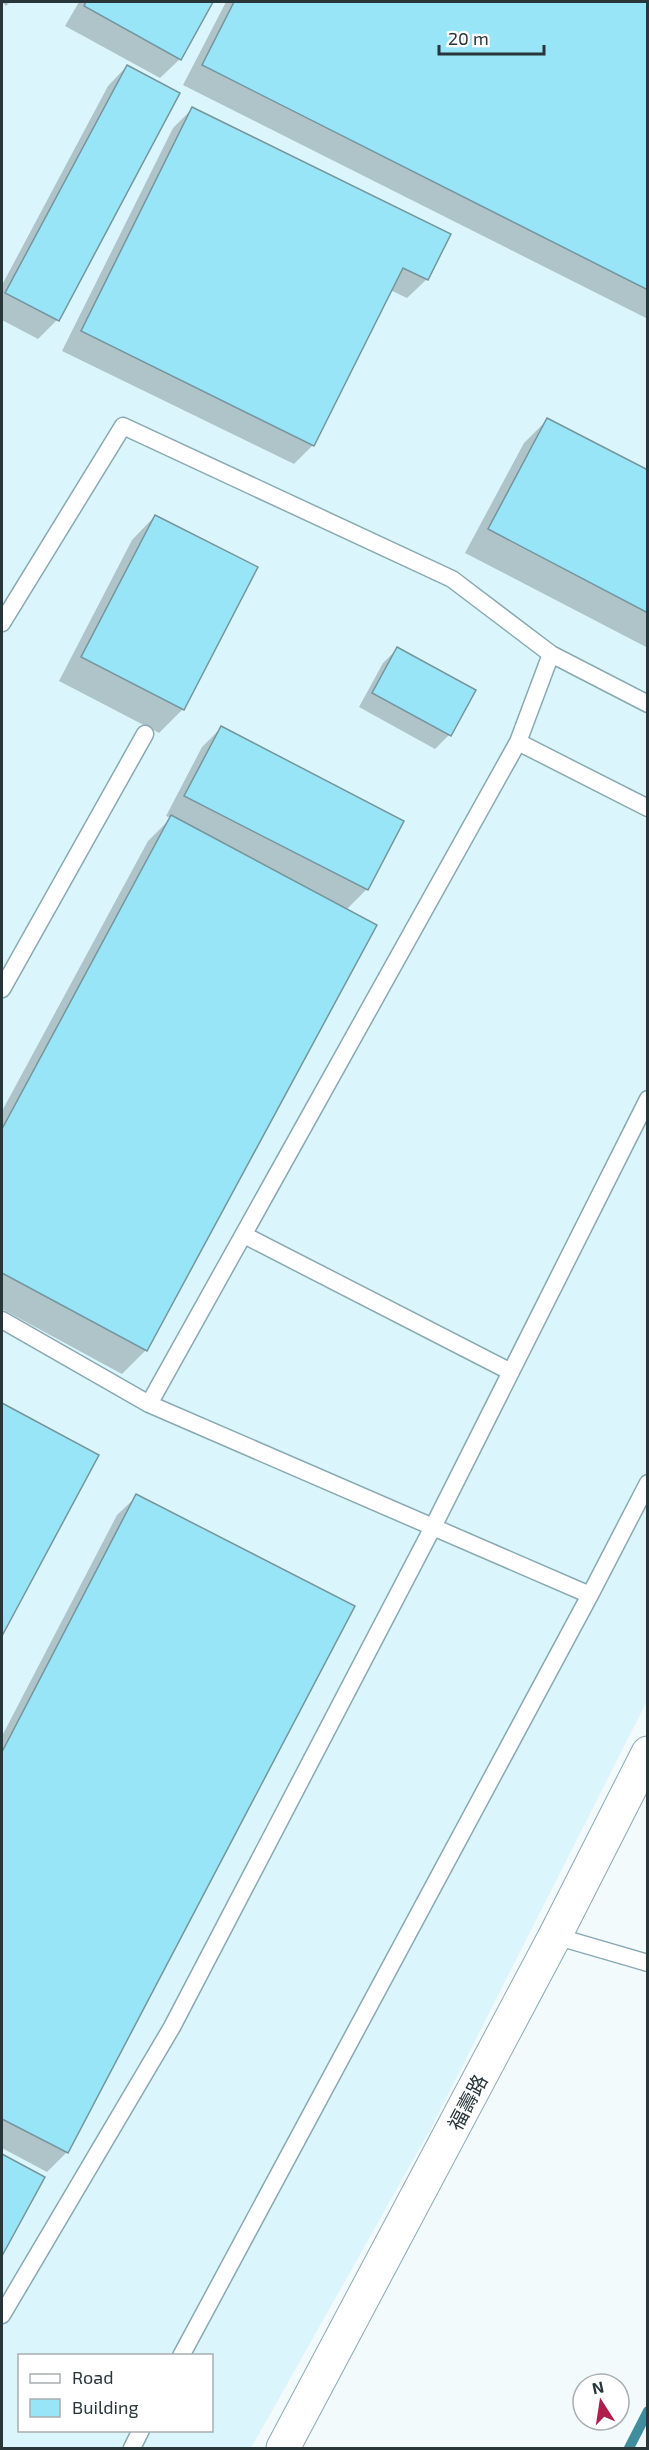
<svg xmlns="http://www.w3.org/2000/svg" width="649" height="2450" font-family="'Exo 2','Noto Sans TC',sans-serif">
<style>
.built{fill:#dbf5fc;fill-rule:evenodd}
.shadow{fill:#0003}
.lines{fill:none;stroke-linecap:round;stroke-linejoin:round}
.stream{stroke:#418d9e;stroke-width:10}
.building{fill:#98e5f8;stroke:#75959d;stroke-width:1.5}
.service-casing{stroke:#89a9b2;stroke-width:19}
.tertiary-casing{stroke:#89a9b2;stroke-width:35}
.service{stroke:#fff;stroke-width:16}
.tertiary{stroke:#fff;stroke-width:33}
.labels{text-anchor:middle;dominant-baseline:central;stroke-width:6;stroke-linejoin:round;paint-order:stroke}
.street-label{font-size:20px;fill:#283539;stroke:#fff}
</style>
<rect width="100%" height="100%" fill="#f3fafc"/>
<path class="built" d="M 2,2 L 647,2 L 647,1701 L 429,2132 L 251,2448 L 2,2448 ZM 20,2356 L 212,2356 L 212,2430 L 20,2430 Z"/>
<path class="shadow" d="M 2,2 L 10,2 L 6,6 Z
M 79,2 L 212,2 L 180,59 L 160,78 L 65,26 Z
M 226,2 L 648,2 L 648,319 L 183,85 Z
M 127,66 L 57,320 L 38,339 L 2,320 L 2,285 L 108,86 Z
M 192,109 L 427,279 L 407,298 L 390,290 L 313,445 L 294,464 L 62,351 L 173,128 Z
M 547,420 L 648,472 L 648,648 L 465,553 L 524,443 Z
M 155,516 L 183,709 L 159,733 L 59,681 L 132,540 Z
M 397,649 L 449,735 L 435,749 L 359,707 L 383,663 Z
M 221,728 L 402,821 L 367,889 L 346,910 L 146,1350 L 122,1374 L 2,1309 L 2,1111 L 148,841 L 171,818 L 166,816 L 202,747 Z
M 2,1405 L 97,1455 L 2,1633 Z
M 137,1496 L 67,2152 L 47,2172 L 2,2148 L 2,1736 L 117,1515 Z
M 2,2155 L 43,2177 L 2,2253 Z"/>
<g class="lines">
<path class="stream" d="M 629,2448 L 648,2411"/>
</g>
<path class="building" d="M 86,2 L 213,2 L 181,60 L 84,6 Z
M 234,2 L 648,2 L 648,290 L 202,65 Z
M 127,65 L 180,93 L 59,321 L 5,293 Z
M 192,107 L 451,234 L 428,280 L 403,268 L 314,446 L 81,331 Z
M 547,418 L 648,470 L 648,613 L 488,529 Z
M 155,515 L 258,567 L 184,710 L 81,657 Z
M 397,647 L 476,690 L 451,736 L 372,693 Z
M 221,726 L 404,821 L 368,890 L 184,796 Z
M 171,815 L 377,925 L 147,1351 L 2,1273 L 2,1129 Z
M 2,1403 L 99,1455 L 2,1636 Z
M 136,1494 L 355,1606 L 68,2153 L 2,2119 L 2,1752 Z
M 2,2154 L 45,2177 L 2,2256 Z"/>
<g class="lines">
<g class="service-casing">
<path id="service" d="M 2,623 L 123,426 L 452,579 L 551,654 L 648,704
M 518,742 L 648,808
M 2,989 L 145,734
M 244,1235 L 511,1372
M 2,1320 L 149,1404 L 590,1595
M 149,1404 L 518,742 L 551,654
M 555,1936 L 648,1963
M 2,2315 L 172,2027 L 433,1527 L 648,1099
M 181,2356 L 590,1595 L 648,1483
M 132,2448 L 141,2430"/>
</g>
<g class="tertiary-casing">
<path id="tertiary" d="M 283,2448 L 555,1936 L 648,1753"/>
</g>
<use href="#service" class="service"/>
<use href="#tertiary" class="tertiary"/>
</g>
<g class="labels">
<g class="street-label">
<text transform="translate(467 2102) rotate(-62)">福壽路</text>
</g>
</g>
<rect width="649" height="2450" fill="none" stroke="#283539" stroke-width="6"/>
<rect x="18" y="2354" width="195" height="78" fill="#ffffff" stroke="#a9aeb0" stroke-width="1.5"/>
<rect x="30" y="2374" width="30" height="9" fill="#ffffff" stroke="#a9aeb0" stroke-width="1.5"/>
<text x="72" y="2384" font-size="18" fill="#283539">Road</text>
<rect x="30" y="2399" width="30" height="18" fill="#98e5f8" stroke="#a9aeb0" stroke-width="1.5"/>
<text x="72" y="2414" font-size="18" fill="#283539">Building</text>
<g transform="translate(601 2402) rotate(348)"><circle r="28" fill="#ffffff" stroke="#a9aeb0" stroke-width="1.5"/>
<path d="M0-4.5L10 22L0 15L-10 22Z" fill="#b01e4b"/>
<text y="-9" font-size="16" font-weight="bold" text-anchor="middle" fill="#283539">N</text>
</g>
<path d="M439 45v9h105v-9" fill="none" stroke="#283539" stroke-width="3"/>
<text x="448" y="45" font-size="18" fill="#283539" stroke="#ffffff" stroke-width="4.5" paint-order="stroke">20 m</text>
</svg>
